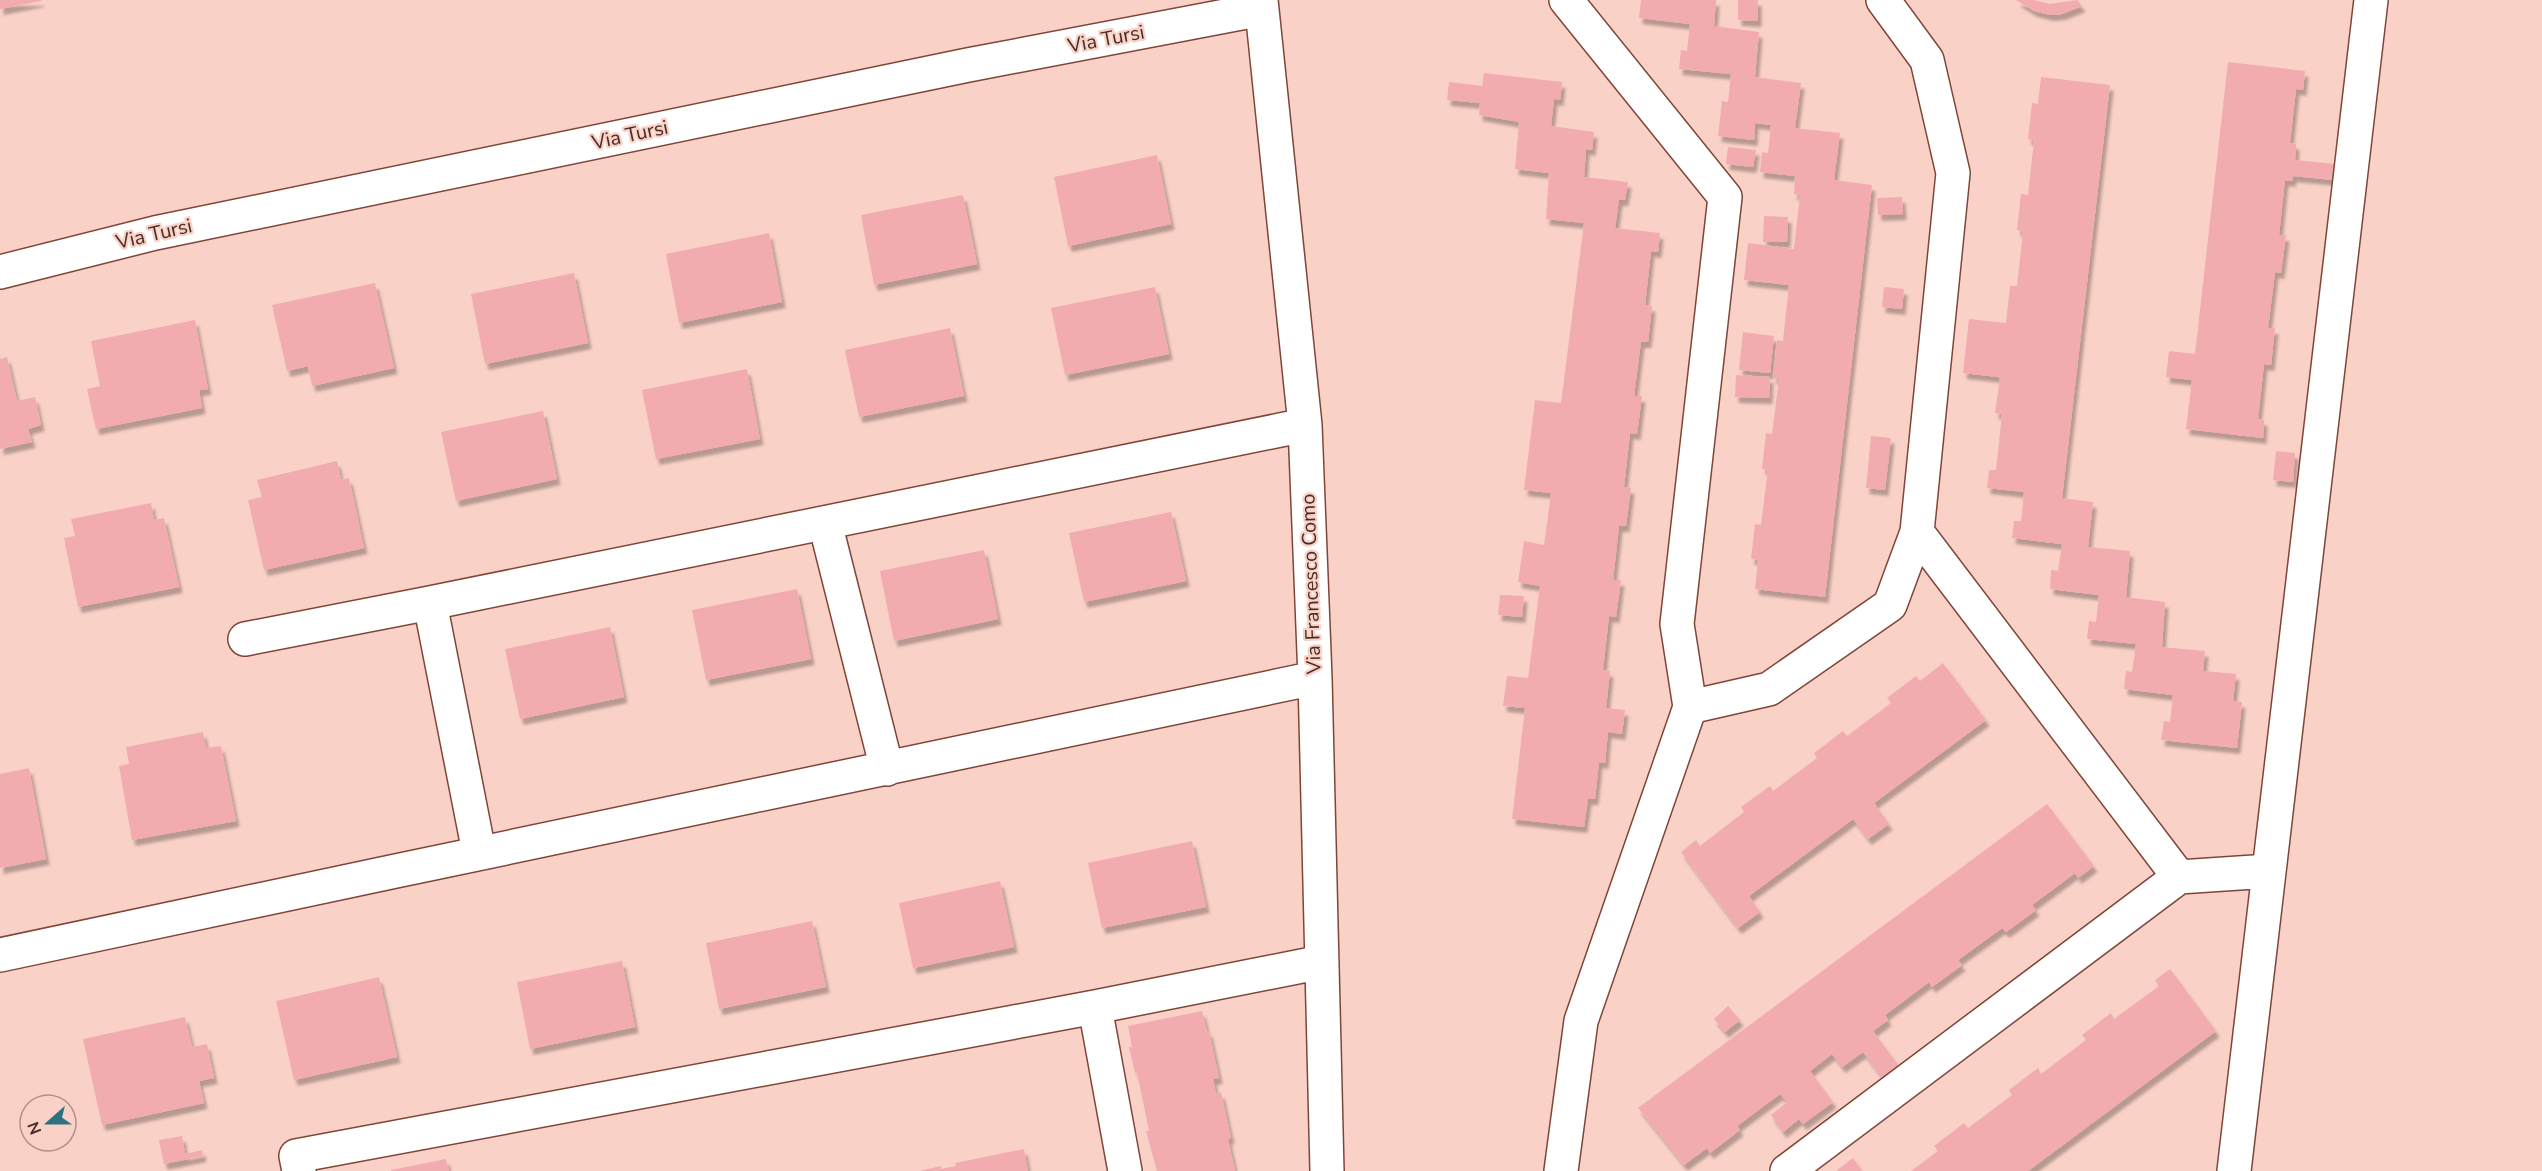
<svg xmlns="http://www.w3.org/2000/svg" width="2542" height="1171" font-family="'Nunito Sans',sans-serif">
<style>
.building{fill:#f2acb0;filter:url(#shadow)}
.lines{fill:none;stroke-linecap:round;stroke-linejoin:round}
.minor-casing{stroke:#7f4638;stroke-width:36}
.minor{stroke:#fff;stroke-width:33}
.labels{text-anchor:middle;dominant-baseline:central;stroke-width:4.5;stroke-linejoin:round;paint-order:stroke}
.street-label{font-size:20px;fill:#472d26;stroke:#fad1c6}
</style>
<defs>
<filter id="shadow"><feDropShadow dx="3.5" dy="6" stdDeviation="1.5" flood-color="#0004"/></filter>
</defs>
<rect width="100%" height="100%" fill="#fad1c6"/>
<path class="building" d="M 0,0 L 41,0 L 41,1 L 0,9 Z
M 1641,0 L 1716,0 L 1714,26 L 1759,32 L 1755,77 L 1801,83 L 1795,128 L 1840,133 L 1834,180 L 1872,185 L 1825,597 L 1755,589 L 1758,560 L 1751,559 L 1755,524 L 1761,525 L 1768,469 L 1762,469 L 1766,433 L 1772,434 L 1779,378 L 1773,378 L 1777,340 L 1783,341 L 1789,285 L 1744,280 L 1748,243 L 1794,249 L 1800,195 L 1794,194 L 1795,176 L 1760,172 L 1762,152 L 1768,153 L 1771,125 L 1755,123 L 1754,140 L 1718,136 L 1722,101 L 1728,102 L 1731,74 L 1679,69 L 1681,50 L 1687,51 L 1690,24 L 1639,18 Z
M 1738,0 L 1758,0 L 1758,21 L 1738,20 Z
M 2016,0 L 2034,0 L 2050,4 L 2077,0 L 2082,6 L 2062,14 L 2050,15 L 2034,11 Z
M 2228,62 L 2305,71 L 2303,90 L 2296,89 L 2290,143 L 2296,144 L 2295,160 L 2335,164 L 2333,180 L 2293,176 L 2292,181 L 2285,180 L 2279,235 L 2286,235 L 2281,273 L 2275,272 L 2268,328 L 2275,328 L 2271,365 L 2264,364 L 2258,419 L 2264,420 L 2263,438 L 2186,429 L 2192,380 L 2166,377 L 2169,351 L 2195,354 Z
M 1484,73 L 1562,82 L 1560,100 L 1554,99 L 1551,126 L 1594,132 L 1592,150 L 1586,149 L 1584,177 L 1628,182 L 1625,200 L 1619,200 L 1615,228 L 1660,233 L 1658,252 L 1651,251 L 1645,305 L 1652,306 L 1648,342 L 1641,342 L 1634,396 L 1642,396 L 1637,434 L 1630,433 L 1624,487 L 1631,488 L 1626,526 L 1619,526 L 1613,580 L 1621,580 L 1616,617 L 1609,616 L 1603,670 L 1610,671 L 1606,708 L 1625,710 L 1622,734 L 1608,732 L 1605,763 L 1599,762 L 1595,799 L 1588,799 L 1584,827 L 1512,819 L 1525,708 L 1503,706 L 1507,676 L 1528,678 L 1540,586 L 1518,582 L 1524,541 L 1544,545 L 1551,493 L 1524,490 L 1535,400 L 1561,403 L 1584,223 L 1546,219 L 1549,173 L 1515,169 L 1519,122 L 1479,115 L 1480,103 L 1447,100 L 1449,82 L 1482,86 Z
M 2041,77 L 2110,85 L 2062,498 L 2093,502 L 2088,547 L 2130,551 L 2126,597 L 2165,602 L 2162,647 L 2205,651 L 2202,681 L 2204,671 L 2236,674 L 2233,701 L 2242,702 L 2237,748 L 2161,740 L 2164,721 L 2170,722 L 2173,695 L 2124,689 L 2126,671 L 2132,672 L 2136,644 L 2087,639 L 2089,621 L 2096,622 L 2099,595 L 2050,589 L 2051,570 L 2058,571 L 2062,544 L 2012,538 L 2014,521 L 2021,521 L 2024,492 L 1987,488 L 1989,470 L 1996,470 L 2002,414 L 1995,413 L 2000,378 L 2007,378 L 1963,373 L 1969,319 L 2006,323 L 2010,286 L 2017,286 L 2023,231 L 2017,230 L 2021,194 L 2028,195 L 2034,140 L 2028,139 L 2032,103 L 2038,104 Z
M 1728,147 L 1756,150 L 1753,167 L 1726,164 Z
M 1157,155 L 1171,224 L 1068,246 L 1054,177 Z
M 963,195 L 977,264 L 874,285 L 861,215 Z
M 1902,197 L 1903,214 L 1878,215 L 1877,198 Z
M 1764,216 L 1788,217 L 1787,242 L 1763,242 Z
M 769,233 L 782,302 L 679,323 L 666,254 Z
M 574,273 L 588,343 L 485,364 L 471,294 Z
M 375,283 L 394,368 L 312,386 L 308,366 L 287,371 L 272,305 Z
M 1155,287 L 1169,354 L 1065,375 L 1051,308 Z
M 1884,287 L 1904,289 L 1902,309 L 1882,307 Z
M 195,320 L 208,389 L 199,390 L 202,408 L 96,429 L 87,389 L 100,386 L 91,341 Z
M 950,328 L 964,396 L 859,417 L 845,350 Z
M 1743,332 L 1774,336 L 1770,373 L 1739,370 Z
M 7,357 L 17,401 L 35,397 L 41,425 L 28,429 L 32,442 L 0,449 L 0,359 Z
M 747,369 L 760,439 L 656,459 L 642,390 Z
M 1736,375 L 1770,377 L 1769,398 L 1735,397 Z
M 543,411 L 557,479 L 456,501 L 441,432 Z
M 1871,436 L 1891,438 L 1885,490 L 1866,488 Z
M 2276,451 L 2295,453 L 2293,482 L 2273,480 Z
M 337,461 L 341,480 L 349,478 L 364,548 L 264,570 L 248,500 L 262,497 L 257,480 Z
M 151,503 L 154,520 L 164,518 L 179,587 L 78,607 L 64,538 L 75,536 L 71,519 Z
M 1171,512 L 1186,581 L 1084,602 L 1069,533 Z
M 984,550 L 998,619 L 894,641 L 880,571 Z
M 797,589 L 811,659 L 706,680 L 692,610 Z
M 1500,595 L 1524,596 L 1522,617 L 1498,615 Z
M 610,627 L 624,697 L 520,719 L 505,649 Z
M 1943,663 L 1986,720 L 1874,803 L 1889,824 L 1868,839 L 1853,819 L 1749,896 L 1760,912 L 1738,928 L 1681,852 L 1696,840 L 1700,846 L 1744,812 L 1741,807 L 1770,786 L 1773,791 L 1817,758 L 1814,753 L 1843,731 L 1847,736 L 1891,703 L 1887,698 L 1916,676 L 1920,681 Z
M 203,732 L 206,748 L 221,746 L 236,821 L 132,840 L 119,766 L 129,764 L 126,747 Z
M 29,768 L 46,859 L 0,868 L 0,774 Z
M 2047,804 L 2094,866 L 2078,878 L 2075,873 L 2032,905 L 2036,910 L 2006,932 L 2002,928 L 1958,960 L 1962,965 L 1932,987 L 1929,982 L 1885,1015 L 1888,1020 L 1873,1031 L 1899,1066 L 1883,1078 L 1863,1052 L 1842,1067 L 1832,1054 L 1810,1071 L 1833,1102 L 1803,1124 L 1799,1119 L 1783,1132 L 1771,1115 L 1787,1102 L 1780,1094 L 1737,1126 L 1740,1130 L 1710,1153 L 1707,1148 L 1684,1165 L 1638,1108 Z
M 1192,841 L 1206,907 L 1102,928 L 1088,863 Z
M 1000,881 L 1014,947 L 913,968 L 899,903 Z
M 812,921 L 826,987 L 719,1009 L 706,943 Z
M 622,961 L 635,1027 L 530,1049 L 517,982 Z
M 2170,969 L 2216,1031 L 2028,1171 L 1911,1171 L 1938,1151 L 1934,1146 L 1964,1123 L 1968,1128 L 2012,1095 L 2009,1090 L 2038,1068 L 2041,1074 L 2086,1040 L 2082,1035 L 2111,1013 L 2114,1019 L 2159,986 L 2155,980 Z
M 379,977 L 397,1057 L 294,1080 L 276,1001 Z
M 1728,1006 L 1740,1020 L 1725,1032 L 1714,1019 Z
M 1202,1011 L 1207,1032 L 1209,1031 L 1219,1078 L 1213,1079 L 1216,1094 L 1221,1092 L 1231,1138 L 1228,1139 L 1235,1171 L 1157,1171 L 1146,1131 L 1149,1131 L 1137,1072 L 1135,1073 L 1129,1047 L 1132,1047 L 1128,1026 Z
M 185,1017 L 192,1047 L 207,1044 L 214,1078 L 199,1081 L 204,1103 L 102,1125 L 83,1039 Z
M 182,1136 L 185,1154 L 202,1150 L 203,1156 L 164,1164 L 159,1140 Z
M 1024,1149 L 1028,1171 L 919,1171 L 941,1166 L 941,1169 L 956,1166 L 955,1163 Z
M 1853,1158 L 1862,1171 L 1838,1171 L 1837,1170 Z
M 446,1159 L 449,1171 L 391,1171 L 391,1170 Z"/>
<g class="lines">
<g class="minor-casing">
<path id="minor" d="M 1261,0 L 1305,425 L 1315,678 L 1327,1171
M 1566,0 L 1725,197 L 1677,624 L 1690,707
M 0,272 L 155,233 L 968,65 L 1262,9
M 825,523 L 887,769
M 1917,532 L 2179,877 L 2269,871
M 430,603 L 479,852
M 245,639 L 430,603 L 1305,425
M 0,955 C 438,861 877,771 1315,678
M 1095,1007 L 1125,1171
M 299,1171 L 296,1156 L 1095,1007 L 1322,962
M 1561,1171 L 1581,1021 L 1690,707 L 1769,689 L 1890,605 L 1917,532 L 1953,173 L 1927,60 L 1883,0
M 1787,1171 L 2179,877
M 2234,1171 L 2371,0"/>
</g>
<use href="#minor" class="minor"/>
</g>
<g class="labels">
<g class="street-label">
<text transform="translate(1106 39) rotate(-11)">Via Tursi</text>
<text transform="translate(630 135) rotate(-12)">Via Tursi</text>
<text transform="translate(154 234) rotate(-13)">Via Tursi</text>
<text transform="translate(1311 584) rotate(-92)">Via Francesco Como</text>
</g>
</g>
<g transform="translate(48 1123) rotate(249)"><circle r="28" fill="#fad1c6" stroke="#b28f86" stroke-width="1.5"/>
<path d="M0-4.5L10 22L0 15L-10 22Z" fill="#2e7282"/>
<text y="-9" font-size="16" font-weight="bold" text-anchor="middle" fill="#472d26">N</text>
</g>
</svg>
